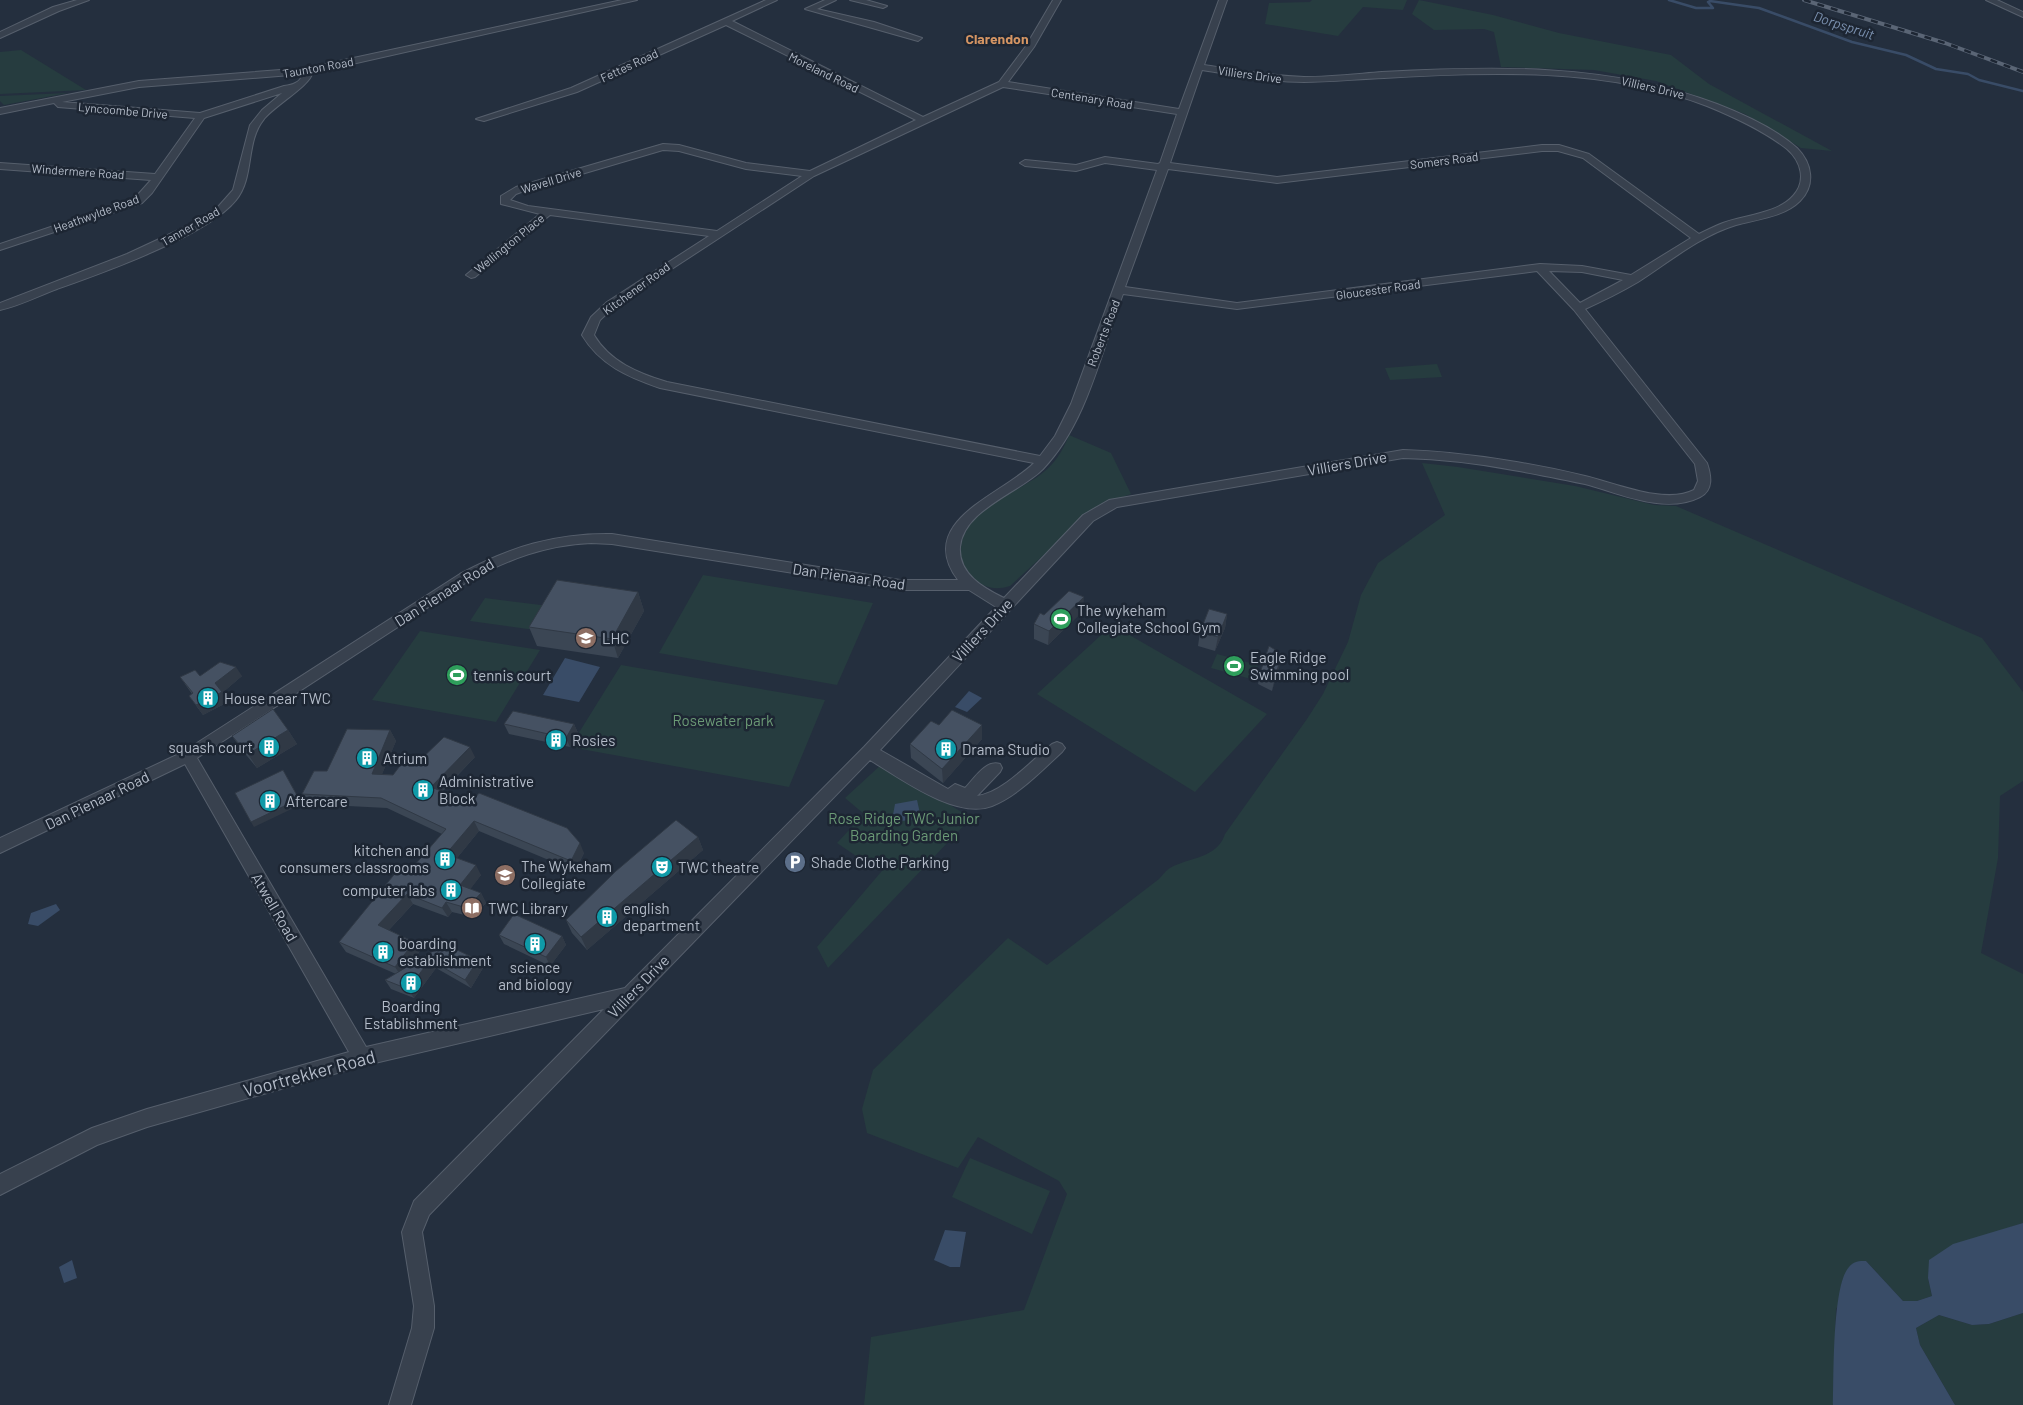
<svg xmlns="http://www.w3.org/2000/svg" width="2023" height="1405" font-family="Barlow,sans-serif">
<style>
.green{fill:#263c3f}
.water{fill:#394c67}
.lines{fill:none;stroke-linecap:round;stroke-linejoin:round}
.stream{stroke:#394c67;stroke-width:2.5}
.minor-casing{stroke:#565f6c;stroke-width:2}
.minor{fill:#38414e;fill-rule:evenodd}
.rail-casing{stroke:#5a6575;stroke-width:4}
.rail{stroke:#1d2633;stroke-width:2.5;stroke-dasharray:7;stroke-linecap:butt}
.wall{fill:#3b4654}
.shaded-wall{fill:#303945}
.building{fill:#455162;stroke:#303945}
.labels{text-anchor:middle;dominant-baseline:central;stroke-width:5;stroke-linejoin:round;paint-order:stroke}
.far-street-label{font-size:12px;fill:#b4bcc9;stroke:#1d2633}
.far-water-label{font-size:14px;font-style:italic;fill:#7c92b1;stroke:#1d2633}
.far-neighbourhood-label{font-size:14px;font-weight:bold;fill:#d59563;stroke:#1d2633}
.street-label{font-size:15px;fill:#b4bcc9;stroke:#1d2633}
.poi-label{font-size:15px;fill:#b4bcc9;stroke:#1d2633;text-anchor:start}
.park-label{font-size:15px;fill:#6b9a76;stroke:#1d2633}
.near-street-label{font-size:18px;fill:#b4bcc9;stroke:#1d2633}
</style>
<rect width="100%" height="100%" fill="#242f3e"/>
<path class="green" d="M 1312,0 L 1407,0 L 1403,10 L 1363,7 L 1338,36 L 1265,24 L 1269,3 L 1310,2 Z
M 1419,0 L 1493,15 L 1559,33 L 1671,55 L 1709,84 L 1832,151 L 1801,148 L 1745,114 L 1656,81 L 1594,70 L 1501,67 L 1494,32 L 1484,29 L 1434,30 L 1412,14 Z
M 21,50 L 86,90 L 0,94 L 0,52 Z
M 68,93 L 4,105 L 0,101 L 0,96 Z
M 1437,364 L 1442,377 L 1390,380 L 1385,368 Z
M 1069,435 L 1111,453 L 1131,494 L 1097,506 L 1010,586 C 987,593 976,582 962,566 C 952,512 1005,500 1040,475 C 1054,465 1063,451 1069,435 Z
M 1422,463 L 1458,467 L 1575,486 L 1654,505 L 1676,506 L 1982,638 L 2023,692 L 2023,781 L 2000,796 L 1998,858 L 1981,953 L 2023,974 L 2023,1223 L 1993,1233 L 1928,1278 L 1932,1296 L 1917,1301 L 1903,1301 L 1866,1261 L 1836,1309 L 1833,1405 L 864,1405 L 871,1337 L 1024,1310 L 1067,1194 L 1059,1181 L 978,1137 L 958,1168 L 867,1133 L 862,1109 L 873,1070 L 1008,938 L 1047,965 L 1159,879 C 1162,876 1166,870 1170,868 C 1189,857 1217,859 1225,834 L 1307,719 L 1323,694 L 1348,642 L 1361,595 L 1378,563 L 1445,515 Z
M 703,575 L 873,603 L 837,685 L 659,653 Z
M 485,598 L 549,606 L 535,630 L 470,621 Z
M 1112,625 L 1267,714 L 1195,792 L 1037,694 Z
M 420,631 L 540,650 L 496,722 L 372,700 Z
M 1217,654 L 1258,665 L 1251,679 L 1211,668 Z
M 621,665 L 825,700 L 789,787 L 570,747 Z
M 883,763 L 971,818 L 828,968 L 817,947 L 887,865 L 876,859 L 862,860 L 837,843 L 864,814 L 845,798 Z
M 970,1158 L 1050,1191 L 1032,1234 L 952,1197 Z
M 2023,1313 L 2023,1405 L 1955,1405 L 1920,1345 L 1916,1328 L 1939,1315 L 1972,1325 L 1989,1324 Z"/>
<path class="water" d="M 565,658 L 600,667 L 579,702 L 543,695 Z
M 969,691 L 982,698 L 967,712 L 955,707 Z
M 917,800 L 921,818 L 902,821 L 893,815 L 895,804 Z
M 56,904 L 60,910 L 38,926 L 28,924 L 31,913 Z
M 2023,1223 L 2023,1313 L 1989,1324 L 1972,1325 L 1939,1315 L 1916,1328 L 1920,1345 L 1955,1405 L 1833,1405 C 1834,1378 1832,1285 1849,1267 C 1854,1261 1859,1261 1866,1261 L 1903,1301 L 1917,1301 L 1932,1296 L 1928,1278 L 1929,1260 L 1953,1244 Z
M 945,1230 L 966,1232 L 960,1267 L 950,1267 L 934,1260 Z
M 72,1260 L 77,1278 L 64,1283 L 59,1267 Z"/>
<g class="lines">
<path class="stream" d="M 1669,0 L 1696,8 L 1713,8 L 1708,2 L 1710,1 L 1759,8 L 1852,42 L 1906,55 L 1936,69 L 1968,74 L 1979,80 L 2023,91"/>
<g class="minor-casing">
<path id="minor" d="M 77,0 L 89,0 L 59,11 L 0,38 L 0,32 L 53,7 Z
M 622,0 L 637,0 L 312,73 C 312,84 273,107 264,119 C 245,142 255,177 236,200 C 207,236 102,273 57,289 C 38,296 19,306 0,310 L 0,303 L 127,254 L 185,227 L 217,208 L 233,190 L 250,125 L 262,110 L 282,93 L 204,118 L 152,193 L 142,203 L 0,250 L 0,244 L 134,199 L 151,180 L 0,169 L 0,163 L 155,174 L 195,118 L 58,107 L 54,103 L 0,114 L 0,108 L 139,81 L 307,68 ZM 303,74 C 300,83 292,85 284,86 L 200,113 L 62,102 L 139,87 Z
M 766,0 L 777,0 L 732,21 L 923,117 L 999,82 L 1026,46 L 1053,0 L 1061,0 L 1034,47 L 1008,82 L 1179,109 L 1219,0 L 1227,0 L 1204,65 C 1237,70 1270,76 1304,77 C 1330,77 1356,74 1382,72 C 1495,66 1610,63 1717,104 C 1743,114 1776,129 1797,148 C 1812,163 1816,185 1800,201 C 1784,217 1757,219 1736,225 C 1700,236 1669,262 1638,282 C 1621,292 1603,301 1585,309 L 1707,463 C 1711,475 1714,490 1700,497 C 1665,515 1619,493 1585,484 C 1561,479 1537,474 1513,470 C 1477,463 1440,459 1403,458 L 1117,507 L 1093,521 L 880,750 L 948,789 L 955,784 L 965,788 C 974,779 986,759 1000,764 L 1002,768 L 1000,772 L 977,796 C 1003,793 1032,760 1052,744 L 1057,742 L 1062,744 L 1065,748 L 1062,752 C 1041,771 1019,795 992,806 C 956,820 900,778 870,760 L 429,1215 L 422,1232 L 434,1306 L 434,1328 L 411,1405 L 389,1405 L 412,1328 L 414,1306 L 402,1232 L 414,1201 L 604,1009 L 362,1066 L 147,1127 L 97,1145 L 0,1195 L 0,1174 L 92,1128 L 147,1109 L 349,1052 L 185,764 L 0,853 L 0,838 L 183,752 L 460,574 C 509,547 556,533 612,534 L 900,580 L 958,580 C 914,521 1002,495 1034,463 L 660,388 C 628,377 600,365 582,335 L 591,317 L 607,302 L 709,236 L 550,215 L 475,277 L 471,278 L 466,275 L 540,214 L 501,204 L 501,196 L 516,187 L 663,144 L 679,145 L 746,163 L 810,171 L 916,120 L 726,25 L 577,92 L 484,121 L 476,119 L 571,88 ZM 1202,70 C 1236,75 1269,82 1304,82 C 1330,82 1357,79 1384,78 C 1492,72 1604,67 1707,106 C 1734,117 1764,131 1787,149 C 1801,161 1807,181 1793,196 C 1777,214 1744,215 1723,223 C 1715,226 1707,230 1699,234 L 1589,154 L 1559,145 L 1542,145 L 1277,177 L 1170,163 ZM 1003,87 L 1177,114 L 1160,163 L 1158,164 L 1105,157 L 1076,165 L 1025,160 L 1020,163 L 1025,166 L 1076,171 L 1105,163 L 1157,170 L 1071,404 L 1055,436 L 1040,456 L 667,382 C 638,373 610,362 594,335 L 600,320 L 615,306 L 814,176 ZM 663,150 L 679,151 L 746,169 L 802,176 L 717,231 L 528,206 L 510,200 L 516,194 L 524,191 ZM 1542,151 L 1558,151 L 1583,158 L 1691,238 L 1631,275 L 1582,266 L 1540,264 L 1237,303 L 1125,287 L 1168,169 L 1277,183 ZM 1537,271 L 1574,310 L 1695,464 L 1698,481 L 1694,490 C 1665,505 1615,483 1585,476 C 1560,470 1535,465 1510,461 C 1474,455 1439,451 1403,450 L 1109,500 L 1083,515 L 1004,598 C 984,588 958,574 960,547 C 963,510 1019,493 1043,469 C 1087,423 1101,352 1123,294 L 1237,309 ZM 1549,271 L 1582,272 L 1623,280 L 1580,303 ZM 591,543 L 612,544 L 900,590 L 969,590 L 996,607 L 864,747 L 625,988 L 366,1047 L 197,758 L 470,580 C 509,559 546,545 591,543 Z
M 825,0 L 836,0 L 817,9 L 874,22 L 922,38 L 918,41 L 805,9 Z
M 850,0 L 866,0 L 887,6 L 883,8 Z
M 1986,0 L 1997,0 L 2023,12 L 2023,17 Z"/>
</g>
<use href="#minor" class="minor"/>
<g class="rail-casing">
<path id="rail" d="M 1804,0 L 1945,43 L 2023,72"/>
</g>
<use href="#rail" class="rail"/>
</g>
<path class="wall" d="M 638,592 L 644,611 L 618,658 L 537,646 L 529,627 Z
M 1083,611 L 1048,645 L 1034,639 L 1034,624 L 1044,615 Z
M 1227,614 L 1225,628 L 1215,651 L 1198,646 L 1200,632 Z
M 1282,654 L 1272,691 L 1258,684 L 1261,670 Z
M 200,676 L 242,676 L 222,693 L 228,702 L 203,715 L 189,696 L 192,694 L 180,677 Z
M 504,724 L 574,724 L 578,733 L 570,747 L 509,734 Z
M 939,725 L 982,725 L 982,739 L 943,783 L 911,758 L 910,744 Z
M 288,730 L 297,744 L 257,768 L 242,750 L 232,736 Z
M 390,730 L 396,741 L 382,774 L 393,775 L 416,764 L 475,757 L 442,792 L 584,853 L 575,871 L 479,831 L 457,858 L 481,875 L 470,889 L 481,893 L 486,903 L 473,917 L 452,912 L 448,917 L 413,904 L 389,930 L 414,942 L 420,951 L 410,965 L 445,944 L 483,968 L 471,988 L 436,968 L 414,998 L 391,989 L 385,980 L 396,974 L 346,952 L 339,942 L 406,875 L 442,834 L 387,808 L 309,804 L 302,794 L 327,771 Z
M 698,837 L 703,850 L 587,950 L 572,933 L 566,920 Z
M 499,935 L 562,936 L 566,945 L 550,966 L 504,944 Z"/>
<path class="shaded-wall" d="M 638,592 L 644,611 L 618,658 L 612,639 Z
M 1084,597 L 1083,611 L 1048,645 L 1049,631 Z
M 1227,614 L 1225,628 L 1215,651 L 1218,637 Z
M 1282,654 L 1279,669 L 1272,691 L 1275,677 Z
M 236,667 L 242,676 L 222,693 L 228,702 L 203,715 L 196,705 L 215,683 Z
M 574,724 L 578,733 L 570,747 L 566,738 Z
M 982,725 L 982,739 L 943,783 L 942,769 Z
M 288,730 L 297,744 L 257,768 L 248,754 Z
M 390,730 L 396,741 L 378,784 L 372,774 Z
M 470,747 L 475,757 L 436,797 L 431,787 Z
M 283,770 L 302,804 L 254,827 L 251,822 Z
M 474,821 L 479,831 L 452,864 L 446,854 Z
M 698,837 L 703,850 L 587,950 L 581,937 Z
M 580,843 L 584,853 L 575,871 L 571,861 Z
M 476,865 L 481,875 L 466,895 L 460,885 Z
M 481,893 L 486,903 L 473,917 L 467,908 Z
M 407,894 L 413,904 L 384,935 L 378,925 Z
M 446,902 L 452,912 L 448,917 L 442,908 Z
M 562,936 L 566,945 L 550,966 L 546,957 Z
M 414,942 L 420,951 L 401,976 L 395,967 Z
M 430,960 L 436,968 L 414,998 L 408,989 Z
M 478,960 L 483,968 L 471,988 L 465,980 Z"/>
<path class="building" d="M 557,580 L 638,592 L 612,639 L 529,627 Z
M 1069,591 L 1084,597 L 1049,631 L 1034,624 L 1040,613 L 1044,615 Z
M 1209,609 L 1227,614 L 1218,637 L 1200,632 Z
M 1269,646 L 1282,654 L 1275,677 L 1261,670 Z
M 220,662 L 236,667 L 215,683 L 222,692 L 196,705 L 189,696 L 193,693 L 180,677 L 195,670 L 200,676 Z
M 273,709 L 288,730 L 248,754 L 232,736 Z
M 952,710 L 982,725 L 942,769 L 910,744 L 931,721 L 939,725 Z
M 513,711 L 574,724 L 566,738 L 504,724 Z
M 347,729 L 390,730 L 372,774 L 393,775 L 405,759 L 416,764 L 444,737 L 470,747 L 431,787 L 471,803 L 479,793 L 567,828 L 580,843 L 571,861 L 474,821 L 446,854 L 476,865 L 460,885 L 481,893 L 467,908 L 446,902 L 442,908 L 407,894 L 378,925 L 414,942 L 395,967 L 339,942 L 397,871 L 406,875 L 446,829 L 381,798 L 302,794 L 314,771 L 327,771 Z
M 283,770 L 299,799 L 251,822 L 235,793 Z
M 676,820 L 698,837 L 581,937 L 566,920 L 616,871 Z
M 514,914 L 562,936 L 546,957 L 499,935 Z
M 445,944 L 478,960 L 465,980 L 430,960 L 408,989 L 385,980 Z"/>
<defs>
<g id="stadium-disc" transform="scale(1.125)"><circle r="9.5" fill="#2e9e5b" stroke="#1d2633"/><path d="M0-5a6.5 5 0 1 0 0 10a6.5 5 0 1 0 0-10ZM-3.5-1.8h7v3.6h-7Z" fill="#fff"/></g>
<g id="school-disc" transform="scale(1.125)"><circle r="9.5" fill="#8d6e63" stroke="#1d2633"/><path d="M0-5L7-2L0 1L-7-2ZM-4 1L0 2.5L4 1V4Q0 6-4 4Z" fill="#fff"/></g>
<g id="building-disc" transform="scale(1.125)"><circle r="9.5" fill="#0f9aa8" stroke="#1d2633"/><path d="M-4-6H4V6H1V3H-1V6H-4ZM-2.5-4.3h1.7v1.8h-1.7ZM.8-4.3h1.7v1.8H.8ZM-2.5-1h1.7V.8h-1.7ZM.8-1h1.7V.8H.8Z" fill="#fff"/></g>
<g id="parking-disc" transform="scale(1.125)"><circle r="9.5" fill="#5c6f8a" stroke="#1d2633"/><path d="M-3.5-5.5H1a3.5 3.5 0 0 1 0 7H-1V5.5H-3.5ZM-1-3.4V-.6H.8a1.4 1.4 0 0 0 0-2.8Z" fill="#fff"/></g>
<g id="theatre-disc" transform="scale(1.125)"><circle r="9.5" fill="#0f9aa8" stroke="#1d2633"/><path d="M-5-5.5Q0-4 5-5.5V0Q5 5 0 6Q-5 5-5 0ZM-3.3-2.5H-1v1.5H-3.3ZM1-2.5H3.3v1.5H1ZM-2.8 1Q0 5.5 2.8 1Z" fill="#fff"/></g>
<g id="library-disc" transform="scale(1.125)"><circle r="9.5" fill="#8d6e63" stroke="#1d2633"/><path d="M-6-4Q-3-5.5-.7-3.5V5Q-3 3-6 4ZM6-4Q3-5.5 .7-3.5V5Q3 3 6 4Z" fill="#fff"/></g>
</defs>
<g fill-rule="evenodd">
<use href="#stadium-disc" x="1061" y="619"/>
<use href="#school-disc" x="586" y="638"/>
<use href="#stadium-disc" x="1234" y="666"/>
<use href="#stadium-disc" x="457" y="675"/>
<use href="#building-disc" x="208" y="698"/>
<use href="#building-disc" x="556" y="740"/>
<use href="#building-disc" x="269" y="747"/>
<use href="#building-disc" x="946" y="749"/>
<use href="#building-disc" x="367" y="758"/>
<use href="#building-disc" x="423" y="790"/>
<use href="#building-disc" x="270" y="801"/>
<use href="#building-disc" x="445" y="859"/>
<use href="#parking-disc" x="795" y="862"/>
<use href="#theatre-disc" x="662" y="867"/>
<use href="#school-disc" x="505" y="875"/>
<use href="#building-disc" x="451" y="890"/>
<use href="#library-disc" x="472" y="908"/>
<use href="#building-disc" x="607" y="917"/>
<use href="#building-disc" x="535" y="944"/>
<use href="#building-disc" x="383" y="952"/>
<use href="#building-disc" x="411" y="983"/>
</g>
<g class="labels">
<g class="far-street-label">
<text transform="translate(629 65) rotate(-25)">Fettes Road</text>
<text transform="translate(318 67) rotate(-10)">Taunton Road</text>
<text transform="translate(824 72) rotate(26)">Moreland Road</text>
<text transform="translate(1250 74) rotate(8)">Villiers Drive</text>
<text transform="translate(1653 87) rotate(13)">Villiers Drive</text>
<text transform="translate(1092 98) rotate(9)">Centenary Road</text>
<text transform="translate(123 110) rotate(5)">Lyncoombe Drive</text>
<text transform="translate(1444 160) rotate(-7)">Somers Road</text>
<text transform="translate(78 171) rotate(4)">Windermere Road</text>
<text transform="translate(551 180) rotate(-17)">Wavell Drive</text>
<text transform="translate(96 213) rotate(-20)">Heathwylde Road</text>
<text transform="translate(190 226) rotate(-30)">Tanner Road</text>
<text transform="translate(509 243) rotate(-39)">Wellington Place</text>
<text transform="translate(636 288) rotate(-36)">Kitchener Road</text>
<text transform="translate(1378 289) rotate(-8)">Gloucester Road</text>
<text transform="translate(1103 333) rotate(-69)">Roberts Road</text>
</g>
<g class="far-water-label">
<text transform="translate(1844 25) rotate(18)">Dorpspruit</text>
</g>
<g class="far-neighbourhood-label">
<text x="997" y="38">Clarendon</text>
</g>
<g class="street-label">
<text transform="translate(1347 463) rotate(-10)">Villiers Drive</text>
<text transform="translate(849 576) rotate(8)">Dan Pienaar Road</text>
<text transform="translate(444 592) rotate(-32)">Dan Pienaar Road</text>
<text transform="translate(982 630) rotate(-47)">Villiers Drive</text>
<text transform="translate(97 800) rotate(-26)">Dan Pienaar Road</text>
<text transform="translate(275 907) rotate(60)">Atwell Road</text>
<text transform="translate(638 986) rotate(-46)">Villiers Drive</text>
</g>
<g class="poi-label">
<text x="1077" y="610">The wykeham<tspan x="1077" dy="17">Collegiate School Gym</tspan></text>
<text x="602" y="638">LHC</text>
<text x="1250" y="657">Eagle Ridge<tspan x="1250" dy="17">Swimming pool</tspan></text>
<text x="473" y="675">tennis court</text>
<text x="224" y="698">House near TWC</text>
<text x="572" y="740">Rosies</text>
<text x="253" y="747" text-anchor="end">squash court</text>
<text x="962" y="749">Drama Studio</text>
<text x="383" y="758">Atrium</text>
<text x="439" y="781">Administrative<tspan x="439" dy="17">Block</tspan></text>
<text x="286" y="801">Aftercare</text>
<text x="429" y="850" text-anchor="end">kitchen and<tspan x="429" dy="17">consumers classrooms</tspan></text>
<text x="811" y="862">Shade Clothe Parking</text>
<text x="521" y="866">The Wykeham<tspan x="521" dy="17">Collegiate</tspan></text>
<text x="678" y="867">TWC theatre</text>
<text x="435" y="890" text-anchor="end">computer labs</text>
<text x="488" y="908">TWC Library</text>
<text x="623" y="908">english<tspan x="623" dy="17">department</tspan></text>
<text x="399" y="943">boarding<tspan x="399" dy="17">establishment</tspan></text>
<text x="535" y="967" text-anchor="middle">science<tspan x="535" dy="17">and biology</tspan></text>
<text x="411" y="1006" text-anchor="middle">Boarding<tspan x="411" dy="17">Establishment</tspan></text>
</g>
<g class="park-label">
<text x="723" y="720">Rosewater park</text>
<text x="904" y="818">Rose Ridge TWC Junior<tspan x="904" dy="17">Boarding Garden</tspan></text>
</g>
<g class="near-street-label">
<text transform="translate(309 1073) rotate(-15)">Voortrekker Road</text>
</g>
</g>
</svg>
